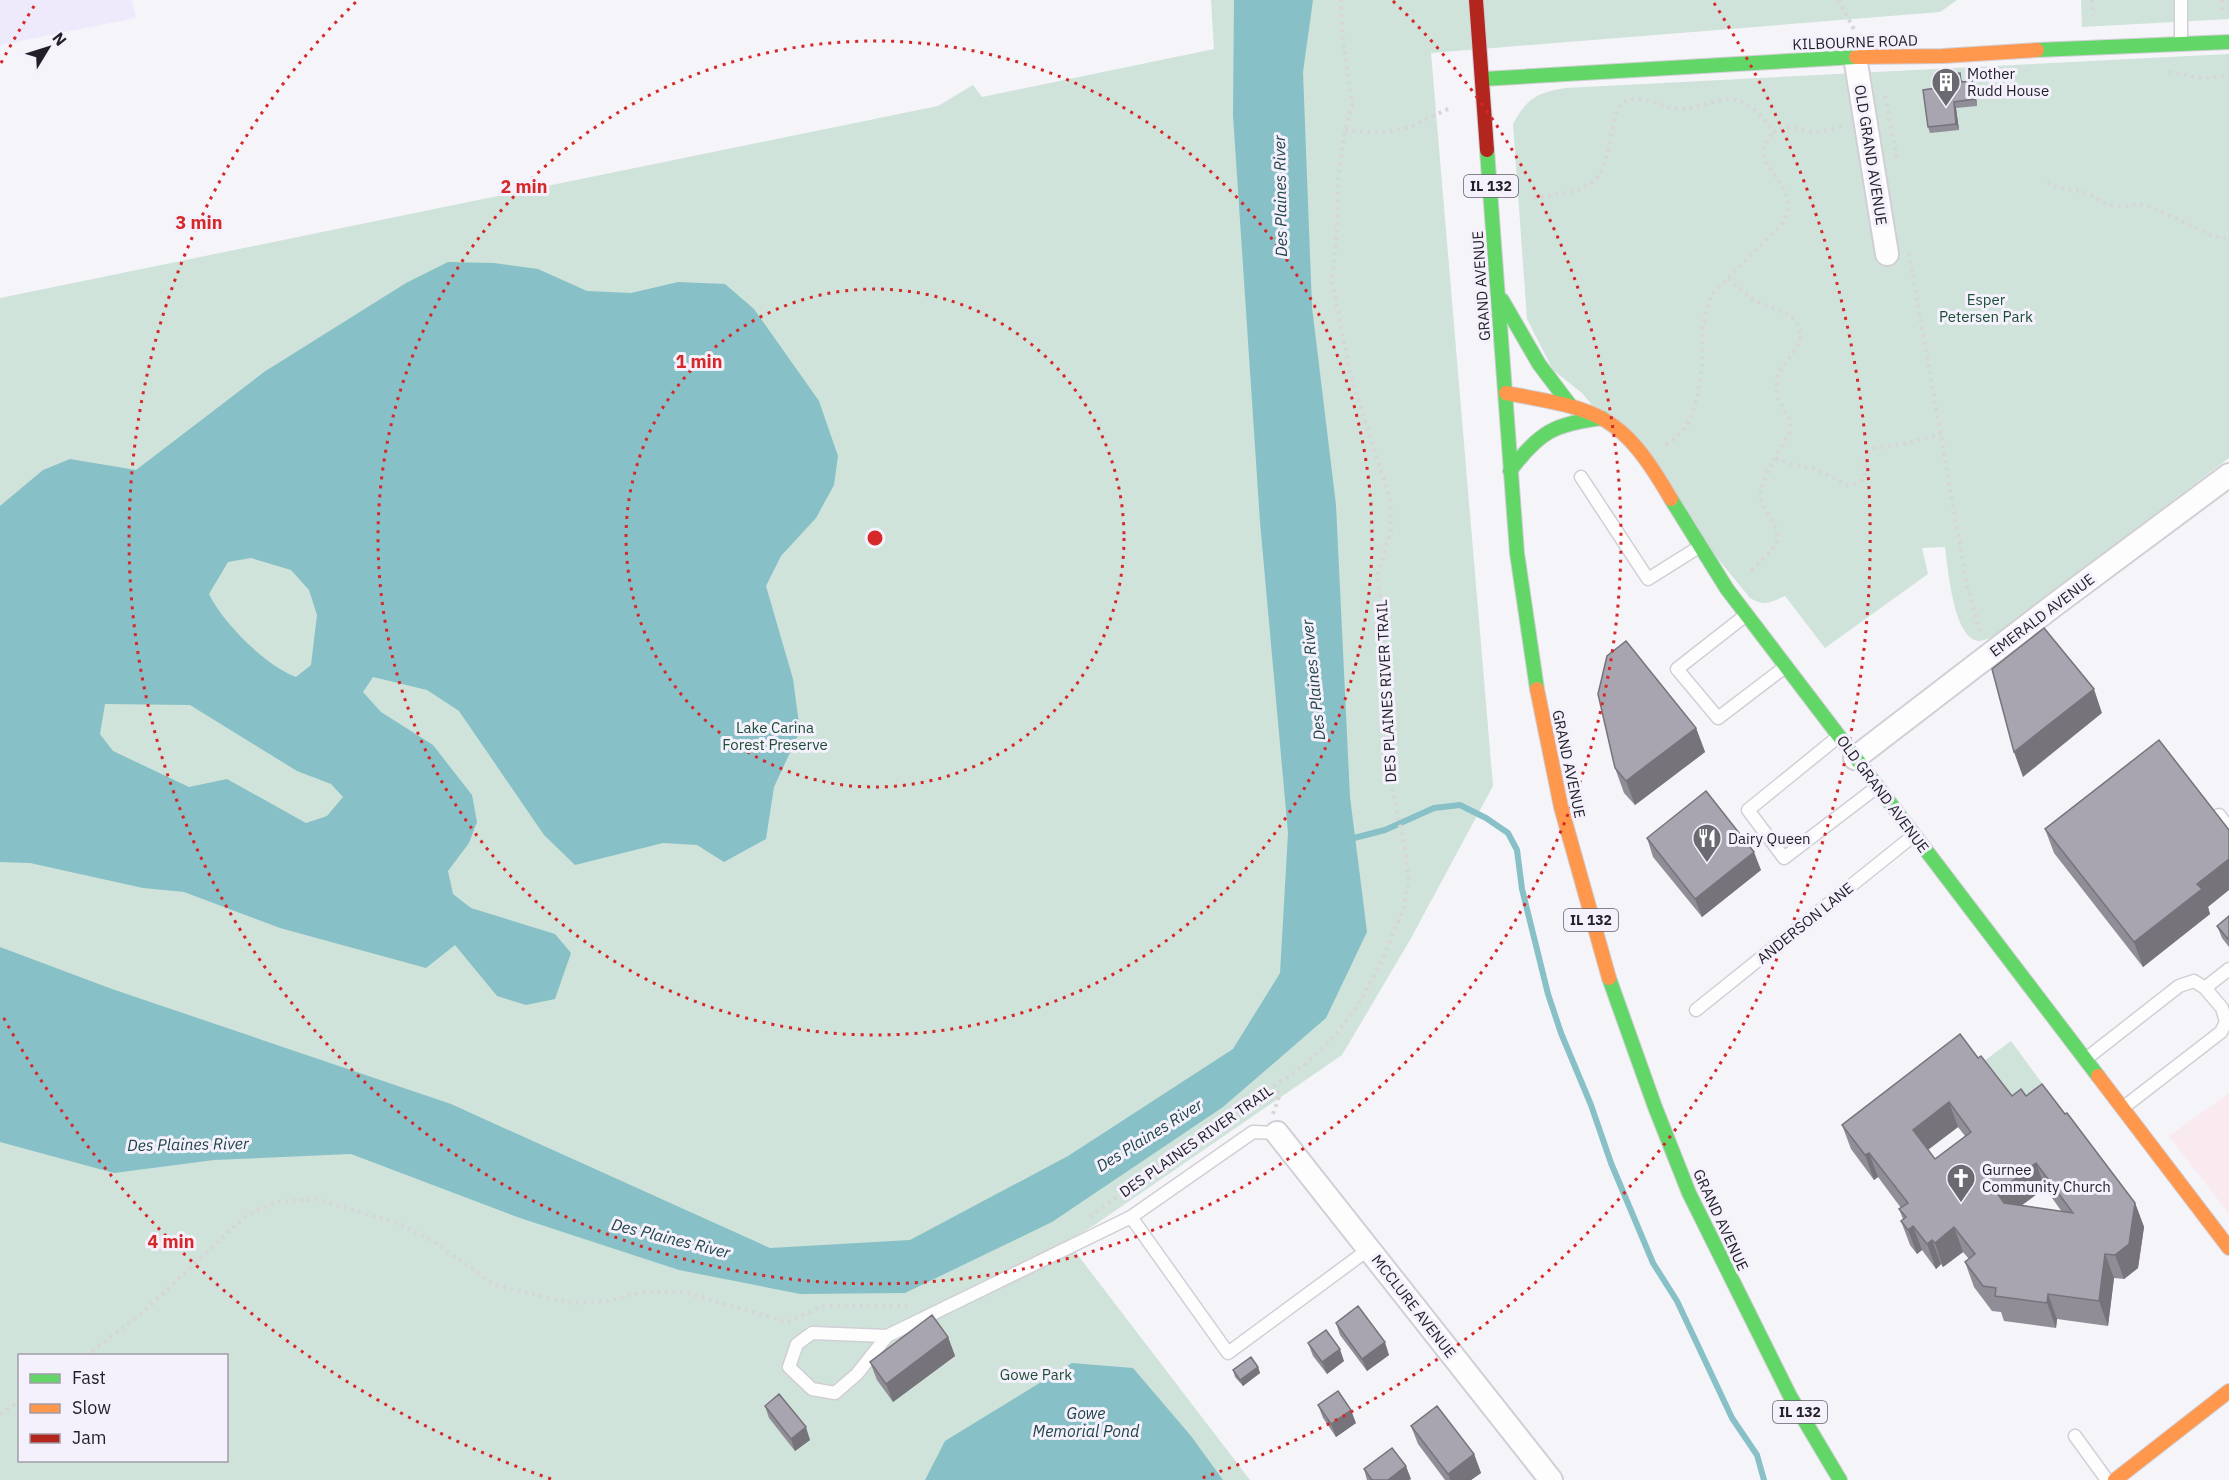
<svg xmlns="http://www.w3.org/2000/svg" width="2229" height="1480" font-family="'IBM Plex Sans',sans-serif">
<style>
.built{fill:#eeeafb}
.education{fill:#f9eaf0}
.green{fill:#cfe3da;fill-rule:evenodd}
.water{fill:#87c0c6;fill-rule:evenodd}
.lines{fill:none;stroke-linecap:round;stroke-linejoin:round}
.stream{stroke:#87c0c6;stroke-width:6}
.lane-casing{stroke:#d1cfd6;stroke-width:15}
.street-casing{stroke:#d1cfd6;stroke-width:26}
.fast-casing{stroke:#d1cfd6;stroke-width:16}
.slow-casing{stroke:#d1cfd6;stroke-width:16}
.jam-casing{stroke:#d1cfd6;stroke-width:16}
.path{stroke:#d6d5d8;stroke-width:4;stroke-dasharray:3 4.5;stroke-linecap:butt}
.lane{stroke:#fefdfe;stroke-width:12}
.street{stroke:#fefdfe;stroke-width:22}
.fast{stroke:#63d668;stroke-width:14}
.slow{stroke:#ff974d;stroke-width:14}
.jam{stroke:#b3261e;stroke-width:14}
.wall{fill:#908d97;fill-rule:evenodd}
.shaded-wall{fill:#76737b}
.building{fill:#a8a4b0;stroke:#76737b;stroke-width:1.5;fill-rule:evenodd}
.ring{fill:none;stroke:#d62828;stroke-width:3;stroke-dasharray:3 6}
.labels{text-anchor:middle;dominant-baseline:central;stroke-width:6;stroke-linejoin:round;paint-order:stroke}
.shield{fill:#f4f1fc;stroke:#615e68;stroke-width:1.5}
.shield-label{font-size:14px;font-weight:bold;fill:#221f28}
.street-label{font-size:15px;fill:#221f28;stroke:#f4f1fc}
.poi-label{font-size:15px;fill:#221f28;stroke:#f4f1fc;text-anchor:start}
.park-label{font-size:15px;fill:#1c4d37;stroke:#f4f1fc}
.water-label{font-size:16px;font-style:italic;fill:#1e4447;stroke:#f4f1fc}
.centre{fill:#d62828;stroke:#f4f1fc;stroke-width:3}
.ring-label{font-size:18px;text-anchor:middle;font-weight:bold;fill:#d62828;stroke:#f4f1fc;stroke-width:6;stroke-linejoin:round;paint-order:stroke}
</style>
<rect width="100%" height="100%" fill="#f5f4f9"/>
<path class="built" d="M 0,0 L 132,0 L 136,18 L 0,45 Z"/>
<path class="education" d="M 2229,1093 L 2229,1214 L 2169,1136 Z"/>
<path class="green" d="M 1211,0 L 1957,0 L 1940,12 L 1431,53 L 1493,786 L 1410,940 L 1342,1055 L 1093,1226 L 1067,1241 L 1250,1480 L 0,1480 L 0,298 L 938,106 L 973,85 L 982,97 L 1214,49 ZM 20,1356 L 226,1356 L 226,1460 L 20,1460 Z
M 2081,0 L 2229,0 L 2229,19 L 2082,27 Z
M 2229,54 L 2229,458 L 1993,637 C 1989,638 1983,641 1979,641 C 1953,639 1948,567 1945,547 L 1922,548 L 1928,574 L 1825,648 L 1785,596 C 1771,602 1765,607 1750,598 L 1582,393 L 1553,370 L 1527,319 L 1513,124 C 1527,98 1537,93 1565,88 Z
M 2011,1041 L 2042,1083 L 2017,1106 L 1984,1061 Z"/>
<path class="water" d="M 1234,0 L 1313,0 L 1303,72 L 1312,307 L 1336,505 L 1350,797 L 1367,932 L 1326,1018 L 1223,1107 L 1052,1222 L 905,1293 L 800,1294 L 679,1270 L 517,1217 L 351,1154 L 214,1160 L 114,1173 L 0,1142 L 0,947 L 112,989 L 451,1104 L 770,1248 L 910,1240 L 1068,1156 L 1233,1049 L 1280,973 L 1288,833 L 1260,522 L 1233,115 Z
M 448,262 L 494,263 L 538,269 L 587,291 L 631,293 L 678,282 L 725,284 L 754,309 L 819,401 L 838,456 L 834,485 L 816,518 L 781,556 L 766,586 L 793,679 L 800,731 L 774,787 L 766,839 L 724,862 L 697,845 L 663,843 L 575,865 L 544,835 L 459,711 L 427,690 L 373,677 L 363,692 L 381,712 L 433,745 L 472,795 L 477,822 L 469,843 L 448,871 L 453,894 L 471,908 L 555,934 L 571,953 L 555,999 L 526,1005 L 497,996 L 455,945 L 426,968 L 280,928 L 184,892 L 143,888 L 30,863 L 0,862 L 0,506 L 43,470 L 70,459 L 136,470 L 264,372 L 406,283 ZM 251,558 L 291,570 L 309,590 L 317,615 L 311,665 L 296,677 C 266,666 223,623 209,594 L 228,562 ZM 105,704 L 190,705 L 297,771 L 331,784 L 343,797 L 327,816 L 306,823 L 227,779 L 189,787 L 113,751 L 100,734 Z
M 1072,1363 L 1133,1368 L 1191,1436 L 1223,1480 L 925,1480 L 945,1441 Z"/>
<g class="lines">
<path class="stream" d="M 1350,839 L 1385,830 L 1434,808 L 1460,805 L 1486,818 L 1508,833 L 1517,850 L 1522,889 L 1548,994 L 1561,1033 L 1591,1105 L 1611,1163 L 1653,1263 L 1677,1301 L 1732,1418 L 1757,1455 L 1764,1480"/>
<g class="lane-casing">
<path id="lane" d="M 2181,0 L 2181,43
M 1581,477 L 1648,579 L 1699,547
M 1746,615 L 1677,669 L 1718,718 L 1785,667
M 1838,737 L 1748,810 L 1784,858 L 1877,787
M 2219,815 L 2229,828
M 1696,1010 L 1913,836
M 2087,1058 L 2179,986 L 2194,981 L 2205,988 L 2229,969
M 2124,1107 L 2221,1032 L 2226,1022 L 2222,1008 L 2205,988
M 1277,1133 L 1253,1132 L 1131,1217 L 1228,1353 L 1369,1249
M 887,1336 L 812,1333 L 797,1344 L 789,1367 L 812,1389 L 835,1393 L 857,1374 L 887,1336 L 1131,1217
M 2075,1436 L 2107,1480"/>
</g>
<g class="street-casing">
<path id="street" d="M 1855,57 L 1887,254
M 1855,758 L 2057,603 L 2229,475
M 1277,1133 L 1551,1480"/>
</g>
<g class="fast-casing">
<path id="fast" d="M 2037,50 L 2229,42
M 1483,79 L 1856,57
M 1487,150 L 1517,553 L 1537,689
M 1502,300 L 1539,364 L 1570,405
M 1510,471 C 1539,432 1554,424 1602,418
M 1671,499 L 1727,589 L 2098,1076
M 1609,978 L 1655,1107 L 1689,1193 L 1790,1396 L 1840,1480"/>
</g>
<g class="slow-casing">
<path id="slow" d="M 1856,57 L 1943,56 L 2037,50
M 1506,393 C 1600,410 1621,413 1671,499
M 1537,689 L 1561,807 L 1609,978
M 2098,1076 L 2229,1248
M 2115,1480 L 2229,1391"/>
</g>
<g class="jam-casing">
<path id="jam" d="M 1476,0 L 1487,150"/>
</g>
<path class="path" d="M 1838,0 L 1855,31
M 2092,0 L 2093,16
M 2222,0 L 2222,11
M 2169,72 L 2203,78 L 2229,76
M 1885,96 L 1897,158 L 1893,161
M 1345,130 L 1380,133 L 1410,127 L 1452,107
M 2047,183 C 2061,190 2075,189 2089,194 C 2096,197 2102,203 2110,205 C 2123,209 2135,202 2148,206 L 2211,235 L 2222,238 L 2229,236
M 1533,198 C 1552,195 1573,194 1590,184 C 1614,171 1608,111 1624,102 C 1641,93 1661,107 1678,109 C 1699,111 1720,94 1740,101 C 1755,107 1765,120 1774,132 C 1798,120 1796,132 1816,132 C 1826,131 1836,128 1846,126
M 1909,253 L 1967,586 L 1981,635
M 1728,279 L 1755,301 L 1790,315 L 1797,323 L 1801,335 L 1797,347 L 1779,372 L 1777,380 L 1776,395 L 1790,420 L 1790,431 L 1765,477 L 1760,491 L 1761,500 L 1777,531 L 1777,541 L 1772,550 L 1748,574
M 1666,445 L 1681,433 L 1690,421 L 1697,398 L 1702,368 L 1702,327 L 1711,295 L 1783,223 C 1785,219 1788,213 1788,209 C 1791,176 1743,162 1774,132
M 1776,458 L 1790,464 L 1815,469 L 1848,485 L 1855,484 L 1862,480 L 1865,473 L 1865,460 L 1868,453 L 1875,448 L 1903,444 L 1941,434
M 1273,1114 L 1280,1094 L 1273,1088
M 1090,1217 L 1137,1182 L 1303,1066 L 1330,1041 L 1357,1007 L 1379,967 L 1403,910 L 1409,881 L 1405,849 L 1389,774 L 1389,708 L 1384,622 L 1377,577 L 1391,531 L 1391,502 L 1350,373 L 1332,281 L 1338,220 L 1338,180 L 1345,130 L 1352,104 L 1342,33 L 1341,0
M 86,1356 L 143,1312 L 247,1215 L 276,1202 L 317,1199 L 402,1225 L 434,1242 L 495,1285 L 571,1303 L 608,1301 L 642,1292 L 684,1292 L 787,1322 L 823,1306 L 912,1306
M 0,1414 L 20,1401"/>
<use href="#lane" class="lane"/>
<use href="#street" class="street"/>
<use href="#fast" class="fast"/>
<use href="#slow" class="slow"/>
<use href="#jam" class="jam"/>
</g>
<path class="wall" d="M 1962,80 L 1963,82 L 1975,87 L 1977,106 L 1956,108 L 1959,130 L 1930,133 L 1928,127 L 1936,88 Z
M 1696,728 L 1705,752 L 1635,805 L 1624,793 L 1615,768 Z
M 2045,829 L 2208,907 L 2210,914 L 2143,967 L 2054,853 Z
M 1647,838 L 1761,870 L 1702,917 L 1653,857 Z
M 2229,916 L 2229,947 L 2222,938 L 2217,926 Z
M 1978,1058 L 2012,1096 L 2026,1096 L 2135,1203 L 2144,1227 L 2138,1268 L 2124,1279 L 2114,1278 L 2108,1326 L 2057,1319 L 2056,1328 L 2004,1321 L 2001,1312 L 1992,1311 L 1974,1287 L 1965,1262 L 1969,1259 L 1963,1252 L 1943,1267 L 1941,1264 L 1936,1269 L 1922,1250 L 1917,1254 L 1910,1245 L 1901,1221 L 1903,1219 L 1899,1209 L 1901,1208 L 1878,1177 L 1874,1180 L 1851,1149 L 1842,1125 ZM 1958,1127 L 1965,1136 L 1935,1159 L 1928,1150 ZM 2045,1188 L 2062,1212 L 2022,1205 Z
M 1336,1323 L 1389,1355 L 1367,1371 L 1340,1335 Z
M 948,1337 L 955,1356 L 893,1402 L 877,1380 L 870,1362 Z
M 1308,1343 L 1344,1361 L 1327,1374 L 1313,1356 Z
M 1258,1367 L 1260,1373 L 1243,1386 L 1235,1377 L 1233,1370 Z
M 1318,1405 L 1356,1423 L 1336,1437 L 1323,1418 Z
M 765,1406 L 810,1440 L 795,1451 L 769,1418 Z
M 1411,1426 L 1474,1454 L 1481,1473 L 1471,1480 L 1445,1480 L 1418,1444 Z
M 1364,1469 L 1411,1479 L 1409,1480 L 1367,1480 Z"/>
<path class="shaded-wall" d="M 1972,81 L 1975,87 L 1977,106 L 1975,99 Z
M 1954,102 L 1956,108 L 1959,130 L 1956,124 Z
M 2094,689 L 2102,713 L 2023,777 L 2014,752 Z
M 1696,728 L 1705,752 L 1635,805 L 1626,781 Z
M 1754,852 L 1761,870 L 1702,917 L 1695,899 Z
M 2229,859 L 2229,890 L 2208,907 L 2210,914 L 2143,967 L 2134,942 L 2197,884 Z
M 1949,1102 L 1958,1127 L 1922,1154 L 1913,1130 Z
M 1869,1153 L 1878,1177 L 1874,1180 L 1865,1155 Z
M 2036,1163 L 2045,1188 L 2006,1217 L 1997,1193 Z
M 2135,1203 L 2144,1227 L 2138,1268 L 2124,1279 L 2115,1255 Z
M 1913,1226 L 1922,1250 L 1917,1254 L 1908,1230 Z
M 1954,1227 L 1963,1252 L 1943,1267 L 1935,1243 Z
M 1932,1240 L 1941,1264 L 1936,1269 L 1927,1244 Z
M 2105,1254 L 2114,1278 L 2108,1326 L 2099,1301 Z
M 2048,1294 L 2057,1319 L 2056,1328 L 2047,1303 Z
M 948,1337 L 955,1356 L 893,1402 L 886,1384 Z
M 1385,1342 L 1389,1355 L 1367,1371 L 1362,1359 Z
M 1340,1349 L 1344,1361 L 1327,1374 L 1322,1362 Z
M 1258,1367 L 1260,1373 L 1243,1386 L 1240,1380 Z
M 1351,1410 L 1356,1423 L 1336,1437 L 1331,1424 Z
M 806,1427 L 810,1440 L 795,1451 L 791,1439 Z
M 1474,1454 L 1481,1473 L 1471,1480 L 1450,1480 L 1448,1474 Z
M 1406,1466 L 1411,1479 L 1409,1480 L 1388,1480 Z"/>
<path class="building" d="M 1960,73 L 1961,82 L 1972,81 L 1975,99 L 1954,102 L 1956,124 L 1928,127 L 1923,90 L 1936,88 L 1935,76 Z
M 2044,628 L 2094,689 L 2014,752 L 1992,669 Z
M 1626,641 L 1696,728 L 1626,781 L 1615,768 L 1598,694 L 1607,656 Z
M 2159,740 L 2229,830 L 2229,859 L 2197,884 L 2202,889 L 2134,942 L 2045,829 Z
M 1706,791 L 1754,852 L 1695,899 L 1647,838 Z
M 2229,916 L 2229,939 L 2228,939 L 2217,926 Z
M 1960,1034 L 1978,1058 L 1981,1056 L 2012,1096 L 2021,1089 L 2026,1096 L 2042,1084 L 2065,1114 L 2067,1113 L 2135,1203 L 2129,1244 L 2115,1255 L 2105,1254 L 2099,1301 L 2048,1294 L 2047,1303 L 1995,1296 L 1996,1288 L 1983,1286 L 1965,1262 L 1975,1254 L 1954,1227 L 1935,1243 L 1932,1240 L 1927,1244 L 1913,1226 L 1908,1230 L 1901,1221 L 1906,1217 L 1899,1209 L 1908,1203 L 1869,1153 L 1865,1155 L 1842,1125 ZM 1949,1102 L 1971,1132 L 1935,1159 L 1913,1130 ZM 2036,1163 L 2073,1213 L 2004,1203 L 1997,1193 Z
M 1358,1306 L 1385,1342 L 1362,1359 L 1336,1323 Z
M 932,1315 L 948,1337 L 886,1384 L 870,1362 Z
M 1326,1330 L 1340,1349 L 1322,1362 L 1308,1343 Z
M 1251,1357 L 1258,1367 L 1240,1380 L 1233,1370 Z
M 1338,1391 L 1351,1410 L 1331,1424 L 1318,1405 Z
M 779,1394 L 806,1427 L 791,1439 L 765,1406 Z
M 1437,1406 L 1474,1454 L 1448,1474 L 1411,1426 Z
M 1392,1448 L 1406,1466 L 1388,1480 L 1372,1480 L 1364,1469 Z"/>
<g class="ring">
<circle cx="875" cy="538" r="249"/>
<circle cx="875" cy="538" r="497"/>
<path d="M1393 1A746 746 0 1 1 357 1"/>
<path d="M551 1479A995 995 0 0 1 1 1013M1 63A995 995 0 0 1 36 3M1714 3A995 995 0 0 1 1199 1479"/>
</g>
<defs>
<g id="building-pin" transform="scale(1.5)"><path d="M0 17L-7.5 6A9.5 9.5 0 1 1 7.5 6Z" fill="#6c6a71" stroke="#f4f1fc"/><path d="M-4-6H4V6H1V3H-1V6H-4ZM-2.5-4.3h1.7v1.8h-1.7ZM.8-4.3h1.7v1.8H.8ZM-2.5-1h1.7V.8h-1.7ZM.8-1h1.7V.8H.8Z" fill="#fff"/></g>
<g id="restaurant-pin" transform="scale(1.5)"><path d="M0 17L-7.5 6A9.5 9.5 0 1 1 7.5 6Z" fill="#6c6a71" stroke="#f4f1fc"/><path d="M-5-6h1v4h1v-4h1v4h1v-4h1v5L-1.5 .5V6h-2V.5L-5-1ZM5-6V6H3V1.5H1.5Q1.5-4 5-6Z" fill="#fff"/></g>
<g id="church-pin" transform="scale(1.5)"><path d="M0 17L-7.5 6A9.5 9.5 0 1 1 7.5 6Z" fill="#6c6a71" stroke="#f4f1fc"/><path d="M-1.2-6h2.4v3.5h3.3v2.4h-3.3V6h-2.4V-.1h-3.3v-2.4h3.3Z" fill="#fff"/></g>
</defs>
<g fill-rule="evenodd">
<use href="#building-pin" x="1946" y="82"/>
<use href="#restaurant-pin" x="1707" y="838"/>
<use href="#church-pin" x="1961" y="1178"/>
</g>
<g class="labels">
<g class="shield">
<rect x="1464" y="175" width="54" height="22" rx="4.5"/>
<rect x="1564" y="909" width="54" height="22" rx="4.5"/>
<rect x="1773" y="1401" width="54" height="22" rx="4.5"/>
</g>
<g class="shield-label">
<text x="1491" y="186">IL 132</text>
<text x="1591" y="920">IL 132</text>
<text x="1800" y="1412">IL 132</text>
</g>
<g class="street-label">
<text transform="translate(1855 42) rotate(-2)">KILBOURNE ROAD</text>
<text transform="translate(1871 155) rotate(81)">OLD GRAND AVENUE</text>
<text transform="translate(1481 286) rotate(-94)">GRAND AVENUE</text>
<text transform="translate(2042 615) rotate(-37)">EMERALD AVENUE</text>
<text transform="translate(1386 691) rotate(-93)">DES PLAINES RIVER TRAIL</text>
<text transform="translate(1569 764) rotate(78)">GRAND AVENUE</text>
<text transform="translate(1883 794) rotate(53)">OLD GRAND AVENUE</text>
<text transform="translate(1805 923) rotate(-39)">ANDERSON LANE</text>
<text transform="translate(1196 1141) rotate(-35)">DES PLAINES RIVER TRAIL</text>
<text transform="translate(1721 1220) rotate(65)">GRAND AVENUE</text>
<text transform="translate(1414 1306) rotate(52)">MCCLURE AVENUE</text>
</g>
<g class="poi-label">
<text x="1967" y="73">Mother<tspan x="1967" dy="17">Rudd House</tspan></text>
<text x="1728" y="838">Dairy Queen</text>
<text x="1982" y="1169">Gurnee<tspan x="1982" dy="17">Community Church</tspan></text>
</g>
<g class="park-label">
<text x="1986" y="299">Esper<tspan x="1986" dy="17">Petersen Park</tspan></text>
<text x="775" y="727">Lake Carina<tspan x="775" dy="17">Forest Preserve</tspan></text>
<text x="1036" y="1374">Gowe Park</text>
</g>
<g class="water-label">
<text transform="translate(1280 196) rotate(-91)">Des Plaines River</text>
<text transform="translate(1313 680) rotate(-96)">Des Plaines River</text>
<text transform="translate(1149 1135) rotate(-32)">Des Plaines River</text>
<text transform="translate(188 1144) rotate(-1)">Des Plaines River</text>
<text transform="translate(671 1238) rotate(14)">Des Plaines River</text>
<text x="1086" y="1413">Gowe<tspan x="1086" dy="18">Memorial Pond</tspan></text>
</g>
</g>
<circle cx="875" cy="538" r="9" class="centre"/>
<g class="ring-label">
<text x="524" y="193">2 min</text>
<text x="199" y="229">3 min</text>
<text x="699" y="368">1 min</text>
<text x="171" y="1248">4 min</text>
</g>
<rect x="18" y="1354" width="210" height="108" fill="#f4f1fc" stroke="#a09da7" stroke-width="1.5"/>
<rect x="30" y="1374" width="30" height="9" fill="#63d668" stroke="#a09da7" stroke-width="1.5"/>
<text x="72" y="1384" font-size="18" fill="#221f28">Fast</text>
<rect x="30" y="1404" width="30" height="9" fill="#ff974d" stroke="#a09da7" stroke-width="1.5"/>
<text x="72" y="1414" font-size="18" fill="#221f28">Slow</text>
<rect x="30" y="1434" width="30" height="9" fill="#b3261e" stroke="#a09da7" stroke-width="1.5"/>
<text x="72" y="1444" font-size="18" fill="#221f28">Jam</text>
<g transform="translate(48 48) rotate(52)" stroke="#f4f1fc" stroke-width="4.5" paint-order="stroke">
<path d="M0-4.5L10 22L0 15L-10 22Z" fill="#221f28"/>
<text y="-9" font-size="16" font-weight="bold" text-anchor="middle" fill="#221f28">N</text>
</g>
</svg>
